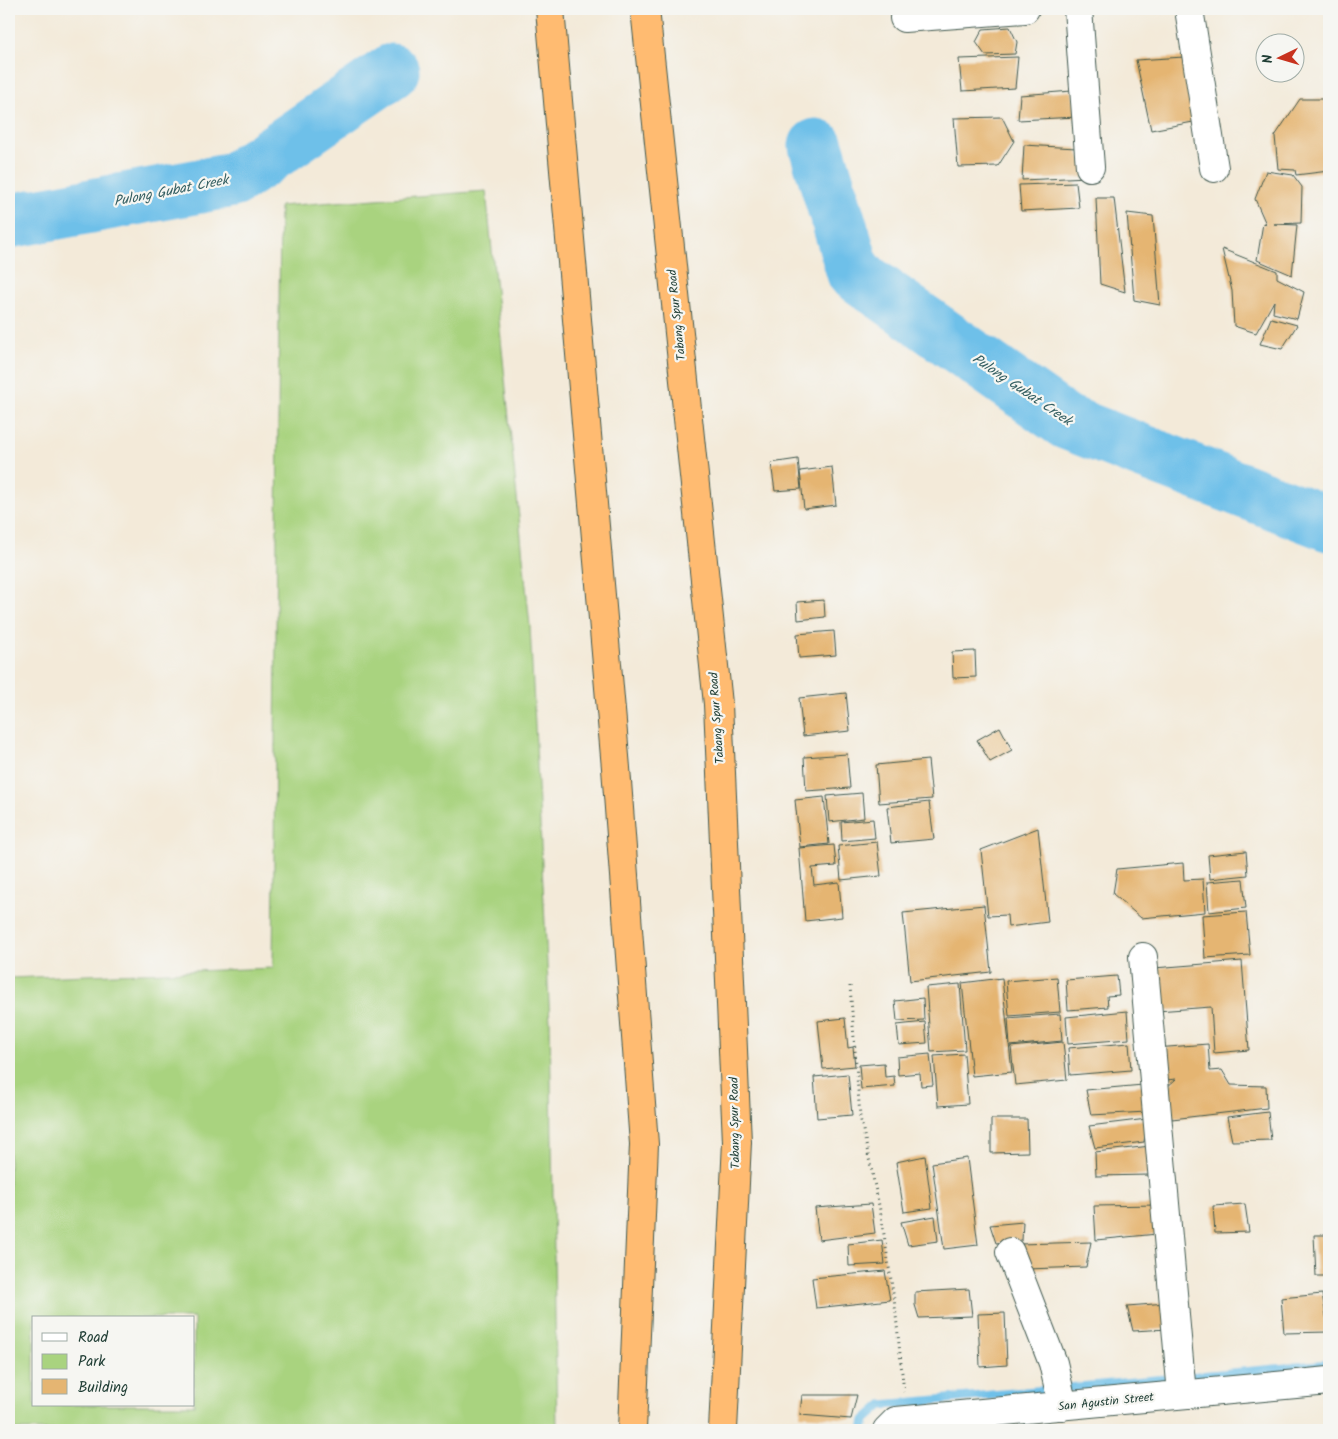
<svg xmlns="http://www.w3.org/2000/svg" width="1338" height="1439" font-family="Kalam,sans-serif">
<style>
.green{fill:#a9d37f;stroke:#64885a;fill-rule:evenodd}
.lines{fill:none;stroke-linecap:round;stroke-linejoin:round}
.stream{stroke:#6ec0e9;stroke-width:9}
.river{stroke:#6ec0e9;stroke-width:55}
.building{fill:#e5b572}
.street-casing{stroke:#3f574d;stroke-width:30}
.highway-casing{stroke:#3f574d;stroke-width:30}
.path{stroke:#3f574d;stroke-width:3;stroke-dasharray:1 4;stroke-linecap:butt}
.street{stroke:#fff;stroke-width:28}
.highway{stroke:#ffbb71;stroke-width:28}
.labels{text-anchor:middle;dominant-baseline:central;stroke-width:4.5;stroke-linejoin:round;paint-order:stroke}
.street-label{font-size:12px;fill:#1f3d34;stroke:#f6f6f2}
.water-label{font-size:14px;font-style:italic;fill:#335e61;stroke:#f6f6f2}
</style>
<rect width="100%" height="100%" fill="#f6f6f2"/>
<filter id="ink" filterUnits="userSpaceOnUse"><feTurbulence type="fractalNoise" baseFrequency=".02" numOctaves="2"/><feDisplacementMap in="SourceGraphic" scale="10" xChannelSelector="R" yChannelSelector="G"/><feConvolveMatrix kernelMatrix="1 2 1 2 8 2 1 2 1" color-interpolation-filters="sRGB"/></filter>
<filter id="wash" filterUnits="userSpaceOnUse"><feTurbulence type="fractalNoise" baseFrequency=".0096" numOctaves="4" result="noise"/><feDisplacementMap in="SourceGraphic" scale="20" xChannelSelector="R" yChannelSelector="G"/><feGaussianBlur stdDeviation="1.12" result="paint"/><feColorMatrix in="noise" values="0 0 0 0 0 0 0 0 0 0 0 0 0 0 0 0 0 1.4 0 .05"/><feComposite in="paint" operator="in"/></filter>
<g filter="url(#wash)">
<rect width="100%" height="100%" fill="#f3ead9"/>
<path class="green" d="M 486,191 L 530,626 L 550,1023 L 557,1430 L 9,1430 L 9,978 L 273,968 L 280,206 ZM 34,1318 L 194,1318 L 194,1405 L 34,1405 Z"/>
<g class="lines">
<path class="stream" d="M 863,1430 L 865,1420 L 882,1405 L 1329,1364"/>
<path class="river" d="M 816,146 L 854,273 L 1066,422 L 1329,524
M 9,221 L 233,180 L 392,71"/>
</g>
<g id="blocks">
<path class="building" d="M 1010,27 L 1017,42 L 1015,54 L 985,55 L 976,42 L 983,29 Z
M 1018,57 L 1015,88 L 962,91 L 959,59 Z
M 1184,57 L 1193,122 L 1151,130 L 1136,60 Z
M 1072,91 L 1077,117 L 1018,120 L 1020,95 Z
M 1300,99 L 1329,99 L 1329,171 L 1296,175 L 1295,170 L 1278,169 L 1275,136 Z
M 1002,117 L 1014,141 L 998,166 L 958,167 L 954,118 Z
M 1024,145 L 1076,148 L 1088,177 L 1022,180 Z
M 1266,171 L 1293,175 L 1302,187 L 1301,223 L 1274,224 L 1297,225 L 1292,275 L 1257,260 L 1263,223 L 1266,224 L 1255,199 Z
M 1076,183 L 1079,208 L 1021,211 L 1019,185 Z
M 1096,198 L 1114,198 L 1125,292 L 1100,284 Z
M 1127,213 L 1153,216 L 1160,305 L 1134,300 Z
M 1222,249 L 1277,271 L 1277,278 L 1304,292 L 1297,319 L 1273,313 L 1274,301 L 1256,333 L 1234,326 L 1232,291 Z
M 1271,318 L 1297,325 L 1282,349 L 1260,344 Z
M 798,459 L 801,489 L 775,491 L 771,463 Z
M 832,467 L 836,505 L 804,509 L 800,471 Z
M 824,600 L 825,617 L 798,620 L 797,602 Z
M 834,631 L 836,655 L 799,658 L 797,634 Z
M 975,651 L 976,677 L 953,678 L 952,652 Z
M 846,693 L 850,731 L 803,736 L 799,698 Z
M 1000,727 L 1012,750 L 990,762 L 977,740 Z
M 847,754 L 850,788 L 806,791 L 804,757 Z
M 928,760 L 932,799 L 879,803 L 876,765 Z
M 862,793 L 864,818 L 829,822 L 827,796 Z
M 824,797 L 829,844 L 800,847 L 795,800 Z
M 929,802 L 934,839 L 891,843 L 887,807 Z
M 873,819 L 875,838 L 842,841 L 841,822 Z
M 1038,828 L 1048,922 L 1008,927 L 1007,915 L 988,916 L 981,850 Z
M 877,842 L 881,876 L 841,880 L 838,846 Z
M 834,845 L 836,866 L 812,868 L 814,885 L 839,882 L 842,917 L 805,921 L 799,848 Z
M 1246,851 L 1248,875 L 1210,879 L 1208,855 Z
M 1183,863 L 1184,880 L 1203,879 L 1205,912 L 1141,918 L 1113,894 L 1117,869 Z
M 1243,879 L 1246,908 L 1209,912 L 1207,882 Z
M 984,905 L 991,972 L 910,981 L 903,913 Z
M 1246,912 L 1250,955 L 1205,958 L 1202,915 Z
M 1242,961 L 1249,1050 L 1214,1053 L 1211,1007 L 1157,1011 L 1154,968 Z
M 1117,976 L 1119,995 L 1107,996 L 1108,1007 L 1068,1010 L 1066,980 Z
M 1057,977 L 1060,1012 L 1009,1016 L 1006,981 Z
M 1002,978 L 1012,1072 L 972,1076 L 962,983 Z
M 960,984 L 965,1050 L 931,1052 L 926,987 Z
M 923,998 L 924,1020 L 897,1021 L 895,1001 Z
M 1127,1011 L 1129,1039 L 1068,1044 L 1066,1017 Z
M 1060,1014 L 1062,1041 L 1010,1046 L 1008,1018 Z
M 845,1018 L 848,1048 L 853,1047 L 855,1066 L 823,1069 L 818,1021 Z
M 925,1022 L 927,1043 L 899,1045 L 897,1025 Z
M 1063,1042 L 1067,1080 L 1015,1085 L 1011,1047 Z
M 1129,1043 L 1131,1070 L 1070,1075 L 1068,1048 Z
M 1208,1044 L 1210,1071 L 1222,1070 L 1231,1085 L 1266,1086 L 1267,1108 L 1172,1119 L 1166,1088 L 1176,1079 L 1157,1081 L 1155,1048 Z
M 930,1054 L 933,1085 L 921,1086 L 920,1073 L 898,1075 L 897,1057 Z
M 964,1054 L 968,1104 L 938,1106 L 934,1056 Z
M 884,1063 L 885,1077 L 894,1076 L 895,1086 L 861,1089 L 859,1065 Z
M 848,1074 L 852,1115 L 817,1118 L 814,1077 Z
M 1143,1085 L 1147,1112 L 1091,1115 L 1086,1090 Z
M 1268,1112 L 1271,1140 L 1232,1141 L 1227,1117 Z
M 991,1119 L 1027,1119 L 1028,1152 L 991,1153 Z
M 1147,1119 L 1144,1142 L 1095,1148 L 1089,1126 Z
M 1151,1146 L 1150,1175 L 1096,1176 L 1095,1152 Z
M 925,1156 L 932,1208 L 904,1212 L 896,1162 Z
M 967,1158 L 978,1245 L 944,1249 L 932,1163 Z
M 871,1204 L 875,1233 L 819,1240 L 815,1208 Z
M 1245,1204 L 1249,1232 L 1215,1233 L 1213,1206 Z
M 1158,1205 L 1157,1234 L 1096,1240 L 1094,1206 Z
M 935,1216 L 938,1241 L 908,1245 L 901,1222 Z
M 1023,1222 L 1022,1240 L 996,1243 L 990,1225 Z
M 1314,1235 L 1329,1235 L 1329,1276 L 1316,1276 Z
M 882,1240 L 885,1264 L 849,1266 L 848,1244 Z
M 1091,1242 L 1086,1267 L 1026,1269 L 1019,1244 Z
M 885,1271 L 890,1300 L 816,1308 L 812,1278 Z
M 969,1289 L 972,1316 L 919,1318 L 915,1305 L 915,1292 Z
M 1322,1294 L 1329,1332 L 1284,1333 L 1281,1298 Z
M 1167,1303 L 1168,1329 L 1133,1331 L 1127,1306 Z
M 1005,1313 L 1007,1365 L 980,1367 L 978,1314 Z
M 802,1395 L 857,1395 L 851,1419 L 800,1415 Z"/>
</g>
</g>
<g filter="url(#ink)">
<use href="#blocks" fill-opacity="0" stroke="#3f574d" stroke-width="1"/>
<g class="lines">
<g class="street-casing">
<path id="street" d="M 1078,9 L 1090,167
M 1189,9 L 1214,168
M 904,18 L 1025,9
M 1143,957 L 1182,1394
M 1010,1252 L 1053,1363 L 1063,1406
M 887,1430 L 896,1421 L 1329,1381"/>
</g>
<g class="highway-casing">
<path id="highway" d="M 550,9 L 616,768 L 644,1144 L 632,1430
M 645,9 L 718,704 L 737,1142 L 723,1430"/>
</g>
<path class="path" d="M 850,986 L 860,1116 L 881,1215 L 895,1306 L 904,1392"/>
<use href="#street" class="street"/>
<use href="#highway" class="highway"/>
</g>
</g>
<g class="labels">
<g class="street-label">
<text transform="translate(677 315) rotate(-96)">Tabang Spur Road</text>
<text transform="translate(717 718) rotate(-94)">Tabang Spur Road</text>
<text transform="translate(735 1123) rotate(-91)">Tabang Spur Road</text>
<text transform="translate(1106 1402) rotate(-6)">San Agustin Street</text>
</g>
<g class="water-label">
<text transform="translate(171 191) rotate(-11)">Pulong Gubat Creek</text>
<text transform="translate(1022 390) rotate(34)">Pulong Gubat Creek</text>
</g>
</g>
<rect width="1338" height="1439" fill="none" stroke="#f6f6f2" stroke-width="30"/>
<rect x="32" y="1316" width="162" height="90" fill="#f6f6f2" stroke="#a0aca6"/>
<rect x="42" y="1333" width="25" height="8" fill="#ffffff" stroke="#a0aca6"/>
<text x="78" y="1342" font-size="15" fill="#1f3d34">Road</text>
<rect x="42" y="1354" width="25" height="15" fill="#a9d37f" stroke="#a0aca6"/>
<text x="78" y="1366" font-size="15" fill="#1f3d34">Park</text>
<rect x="42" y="1379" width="25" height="15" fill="#e5b572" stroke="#a0aca6"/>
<text x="78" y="1392" font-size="15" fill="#1f3d34">Building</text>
<g transform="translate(1280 58) rotate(265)"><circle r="24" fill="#f6f6f2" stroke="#a0aca6"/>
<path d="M0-4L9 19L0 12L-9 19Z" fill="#c8321e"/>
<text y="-8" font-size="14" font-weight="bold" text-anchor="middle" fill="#1f3d34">N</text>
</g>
</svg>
